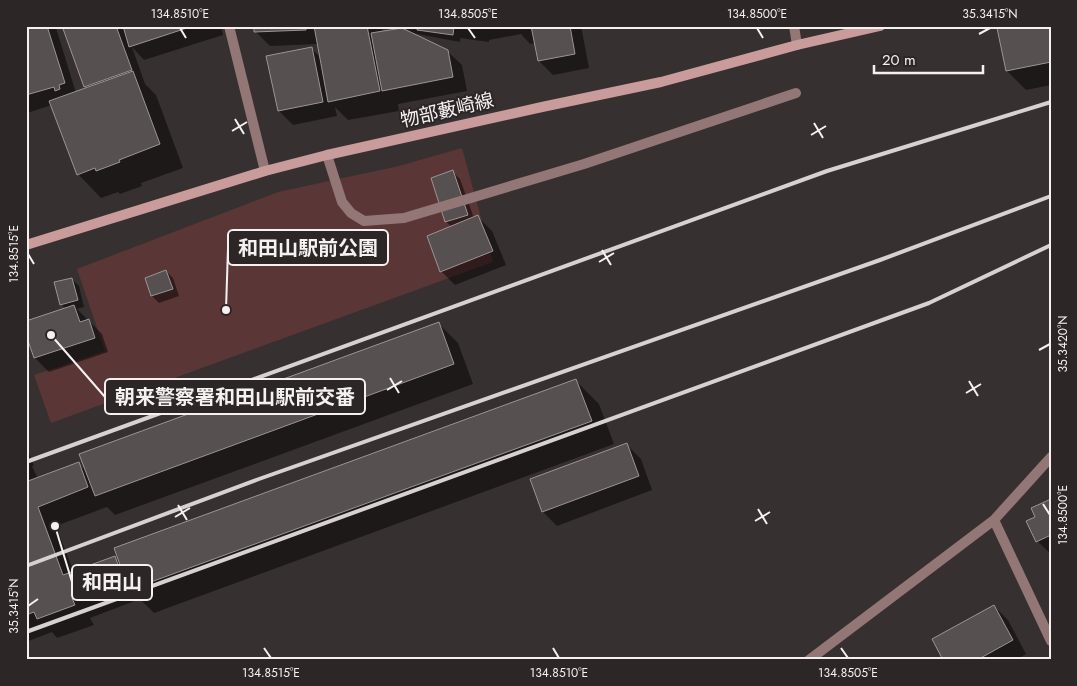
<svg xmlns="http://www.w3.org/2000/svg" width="1077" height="686" font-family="Jost,'Noto Sans JP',sans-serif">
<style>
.green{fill:#5b3637}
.shadow{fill:#0007}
.building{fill:#575050;stroke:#9d9494}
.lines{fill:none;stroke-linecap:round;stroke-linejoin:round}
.service{stroke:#937676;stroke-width:10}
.minor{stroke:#937676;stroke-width:10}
.tertiary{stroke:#937676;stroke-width:10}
.secondary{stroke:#ca9b9b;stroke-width:10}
.rail{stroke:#d7d2d1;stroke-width:4}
.ticks{fill:none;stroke:#f5f1f0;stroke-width:2}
.labels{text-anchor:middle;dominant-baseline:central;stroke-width:4;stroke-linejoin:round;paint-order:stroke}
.street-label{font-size:19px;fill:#f5f1f0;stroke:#2d2626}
.leader{fill:none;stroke:#f5f1f0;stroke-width:2}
.callout-dot{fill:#f5f1f0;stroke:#2d2626;stroke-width:2}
.callout{fill:#2d2626;stroke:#f5f1f0;stroke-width:2}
.callout-label{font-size:20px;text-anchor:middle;font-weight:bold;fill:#f5f1f0}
.neatline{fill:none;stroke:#f5f1f0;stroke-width:2}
.ticks-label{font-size:12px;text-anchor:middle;fill:#f5f1f0}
</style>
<rect width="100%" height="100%" fill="#373030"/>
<path class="green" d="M 462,148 L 493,262 L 51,423 L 34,375 L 105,351 L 77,269 L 278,192 L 399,166 Z"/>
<path class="shadow" d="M 26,26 L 54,26 L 56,28 L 76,93 L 87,89 L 63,26 L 221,26 L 223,35 L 144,60 L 132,47 L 145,84 L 156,95 L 183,168 L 141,183 L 142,186 L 120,194 L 118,192 L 101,198 L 78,174 L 52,105 L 27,113 L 26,112 Z
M 255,26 L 380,26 L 383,32 L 409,32 L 403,26 L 581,26 L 589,68 L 553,75 L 539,61 L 535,43 L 530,44 L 521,34 L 489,40 L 489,42 L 460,38 L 460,42 L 412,33 L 447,51 L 462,65 L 467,91 L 398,104 L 399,111 L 348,120 L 335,107 L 337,116 L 293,125 L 279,111 L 311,48 L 321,58 L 318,44 L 270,46 L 256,32 Z
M 1051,26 L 1051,85 L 1026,90 L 1007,71 Z
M 453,172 L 460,179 L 474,218 L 478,217 L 492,231 L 506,265 L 455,285 L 441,271 L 452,227 L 446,222 L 432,179 Z
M 166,271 L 173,278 L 179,296 L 159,303 L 152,296 L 146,278 Z
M 72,279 L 79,286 L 84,307 L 77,309 L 102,334 L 108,352 L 49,372 L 35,358 L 66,309 L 61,304 Z
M 438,323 L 458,343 L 473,384 L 115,515 L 107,507 L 56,526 L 74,573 L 114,558 L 121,564 L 575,380 L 599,404 L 614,444 L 154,613 L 140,599 L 90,618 L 94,625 L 57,638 L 52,632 L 26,642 L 26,590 L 30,589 L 26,579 L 26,446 L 34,466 L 32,466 L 38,479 L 79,464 L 87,472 Z
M 627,445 L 641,459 L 652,490 L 557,526 L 543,512 Z
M 1051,500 L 1051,554 L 1037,541 L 1037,517 Z
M 994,606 L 1008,620 L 1026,654 L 1016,660 L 945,660 Z"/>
<path class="building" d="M 26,26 L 47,26 L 65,83 L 59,85 L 60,89 L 55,91 L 54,87 L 26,95 Z
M 62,26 L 116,26 L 132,70 L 84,87 Z
M 123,26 L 193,26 L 129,47 Z
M 254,26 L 306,26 L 306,30 L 254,32 Z
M 314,26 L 367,26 L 380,91 L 328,102 Z
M 418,26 L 454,26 L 453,35 L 417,30 Z
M 531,26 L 570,26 L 575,54 L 538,61 Z
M 1003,26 L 1051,26 L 1051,62 L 1006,71 L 997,28 Z
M 402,28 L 448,50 L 453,77 L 382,91 L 371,33 Z
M 312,47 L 323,102 L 278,111 L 266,56 Z
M 133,71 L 160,144 L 119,160 L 120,162 L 96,171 L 95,168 L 77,175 L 49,101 Z
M 453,170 L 468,215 L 445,222 L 431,178 Z
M 478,215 L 493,251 L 440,272 L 427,236 Z
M 166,270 L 173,289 L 151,296 L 145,278 Z
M 72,278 L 78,300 L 60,305 L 54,282 Z
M 74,305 L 80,322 L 89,319 L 95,338 L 34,358 L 26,335 L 26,321 Z
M 439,322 L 454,364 L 95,496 L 79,454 Z
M 576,379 L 592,421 L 129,590 L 114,548 Z
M 627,443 L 639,476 L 542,512 L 530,479 Z
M 79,462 L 88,487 L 38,507 L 63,575 L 115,556 L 123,579 L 72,598 L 75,605 L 37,619 L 34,612 L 26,615 L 26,589 L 28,588 L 26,583 L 26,476 L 28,481 Z
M 1051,499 L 1051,535 L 1036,542 L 1026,521 L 1035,517 L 1031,508 Z
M 994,605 L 1013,640 L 977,660 L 943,660 L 932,639 Z"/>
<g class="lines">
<path class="service" d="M 327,155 L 342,202 L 351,213 L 364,221 L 404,218 L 584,164 L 796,93"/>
<path class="minor" d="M 229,26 L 265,171
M 994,520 L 1051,641
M 809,660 L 994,520 L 1051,457"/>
<path class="tertiary" d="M 794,26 L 797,45"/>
<path class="secondary" d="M 26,245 L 265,171 L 327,155 L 542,107 L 661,82 L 797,45 L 880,26"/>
<path class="rail" d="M 26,462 L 827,171 L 1051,102
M 26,566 L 259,479 L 880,260 L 1051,196
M 26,632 L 929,303 L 1051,245"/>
</g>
<path class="ticks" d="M 180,28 L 186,38M 468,28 L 475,38M 757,28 L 763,38M 979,34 L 990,28M 235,119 L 244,134M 814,123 L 823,138M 232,131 L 247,122M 811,135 L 826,126M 602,250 L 611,265M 28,254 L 34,264M 599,262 L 614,253M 1039,350 L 1050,344M 390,378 L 399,393M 969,381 L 978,396M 387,390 L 402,381M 966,393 L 981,384M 1043,504 L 1050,515M 178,505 L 187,520M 758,509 L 767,524M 175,517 L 190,508M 755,521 L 770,512M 28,606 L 38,599M 264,648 L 271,658M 553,648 L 559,658M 841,648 L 848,658"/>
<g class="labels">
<g class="street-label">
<text transform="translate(447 110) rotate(-13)">物部藪崎線</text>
</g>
</g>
<path class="leader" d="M226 310L228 248M51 335L105 397M55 526L72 582"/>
<g class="callout-dot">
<circle cx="226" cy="310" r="5"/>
<circle cx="51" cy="335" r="5"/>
<circle cx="55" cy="526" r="5"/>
</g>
<g class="callout">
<rect x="228" y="230" width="160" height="35" rx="5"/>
<rect x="105" y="379" width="260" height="35" rx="5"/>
<rect x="72" y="565" width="80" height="35" rx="5"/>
</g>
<g class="callout-label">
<text x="308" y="255">和田山駅前公園</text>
<text x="235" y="404">朝来警察署和田山駅前交番</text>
<text x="112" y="589">和田山</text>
</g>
<rect width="1077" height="686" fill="none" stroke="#2d2626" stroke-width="55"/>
<path d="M874 65v8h109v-8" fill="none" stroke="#f5f1f0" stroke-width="2.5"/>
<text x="882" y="65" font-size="15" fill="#f5f1f0" stroke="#2d2626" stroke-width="4" paint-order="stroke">20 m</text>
<rect x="28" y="28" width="1022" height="630" class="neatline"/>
<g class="ticks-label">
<text x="180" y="18">134.8510°E</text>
<text x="468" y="18">134.8505°E</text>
<text x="757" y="18">134.8500°E</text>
<text x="990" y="18">35.3415°N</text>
<text transform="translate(14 254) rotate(-90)" y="4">134.8515°E</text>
<text transform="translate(1063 344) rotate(-90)" y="4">35.3420°N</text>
<text transform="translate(1063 515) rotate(-90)" y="4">134.8500°E</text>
<text transform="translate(14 606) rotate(-90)" y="4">35.3415°N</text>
<text x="271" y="677">134.8515°E</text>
<text x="559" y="677">134.8510°E</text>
<text x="848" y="677">134.8505°E</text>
</g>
</svg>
